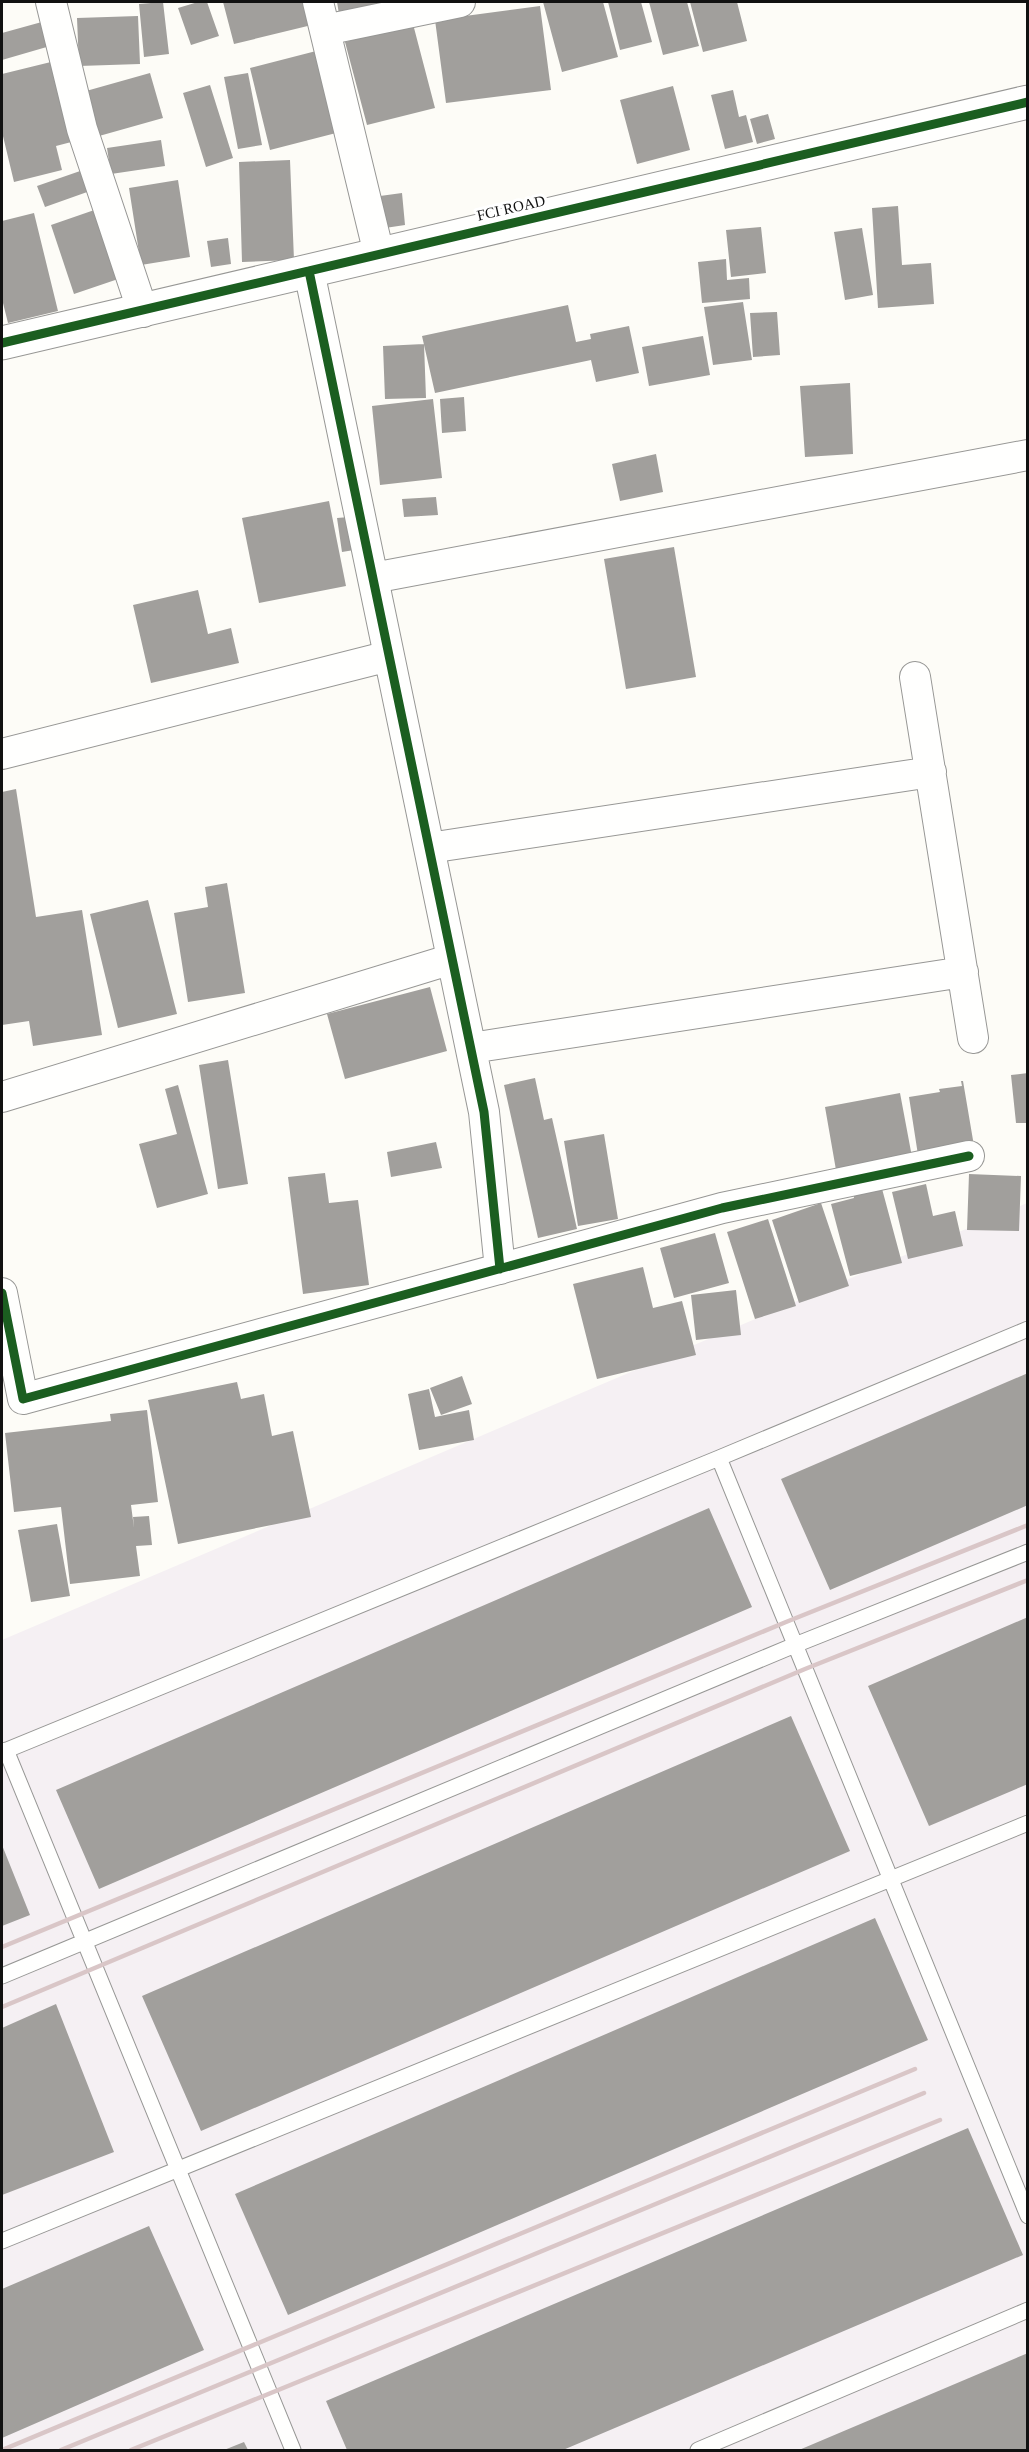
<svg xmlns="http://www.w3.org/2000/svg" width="1029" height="2452" font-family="Georgia,serif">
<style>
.industrial{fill:#f5f0f3}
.building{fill:#a19f9c}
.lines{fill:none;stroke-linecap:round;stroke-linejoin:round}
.service-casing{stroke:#979795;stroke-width:17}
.minor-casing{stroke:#979795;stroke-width:32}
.tertiary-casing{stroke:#979795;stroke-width:35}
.service{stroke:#fffffe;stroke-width:15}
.minor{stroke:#fffffe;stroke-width:30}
.tertiary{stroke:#fffffe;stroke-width:33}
.rail{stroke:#d9c6c7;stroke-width:4.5}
.cycleway-casing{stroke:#fff;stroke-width:13}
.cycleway{stroke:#1b5e20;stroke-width:9}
.labels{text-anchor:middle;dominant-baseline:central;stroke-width:6;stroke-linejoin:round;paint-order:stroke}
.street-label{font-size:15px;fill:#111;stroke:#fff}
</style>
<rect width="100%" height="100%" fill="#fdfcf7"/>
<path class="industrial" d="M 1027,1203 L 1027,2450 L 2,2450 L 2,1640 Z"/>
<path class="building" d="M 163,2 L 169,54 L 144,57 L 139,4 Z
M 198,2 L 207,2 L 219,36 L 191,45 L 178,8 Z
M 223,2 L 314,2 L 320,23 L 234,44 Z
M 337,2 L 422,2 L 340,20 Z
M 543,2 L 603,2 L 618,57 L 562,72 Z
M 608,2 L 641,2 L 652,42 L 620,50 Z
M 649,2 L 687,2 L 699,46 L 663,55 Z
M 690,2 L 737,2 L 747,41 L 703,52 Z
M 540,6 L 551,90 L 446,103 L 435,20 Z
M 138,16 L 140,64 L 79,66 L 77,18 Z
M 49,20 L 57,44 L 2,60 L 2,33 Z
M 413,24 L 435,108 L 367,125 L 345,42 Z
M 320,50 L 340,132 L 270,150 L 250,68 Z
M 59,60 L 79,140 L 56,146 L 62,170 L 14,182 L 2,132 L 2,74 Z
M 150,73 L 163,118 L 92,138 L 79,93 Z
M 248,73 L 262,145 L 238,149 L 224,77 Z
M 210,85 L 233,158 L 206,167 L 183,93 Z
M 673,86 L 690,150 L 637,164 L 620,100 Z
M 733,90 L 739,117 L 746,115 L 753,142 L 725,149 L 711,95 Z
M 768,114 L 775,139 L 757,144 L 750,119 Z
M 161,140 L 165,166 L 111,174 L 107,148 Z
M 290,160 L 294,260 L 242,262 L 239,162 Z
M 83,170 L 90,191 L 45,207 L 37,186 Z
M 178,180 L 190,257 L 141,265 L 129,188 Z
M 402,193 L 405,225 L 385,228 L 380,196 Z
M 898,206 L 902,265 L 931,263 L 934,304 L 878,308 L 872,208 Z
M 103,207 L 127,276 L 74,294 L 51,225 Z
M 34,213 L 58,311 L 8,323 L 2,299 L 2,221 Z
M 761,227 L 766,273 L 731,277 L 726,230 Z
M 862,228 L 873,295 L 845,300 L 834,232 Z
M 228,238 L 231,264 L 211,267 L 207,241 Z
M 726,259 L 727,280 L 749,278 L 750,299 L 702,303 L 698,262 Z
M 743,302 L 752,360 L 713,365 L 704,307 Z
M 568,305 L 576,342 L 591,339 L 590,334 L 629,326 L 639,373 L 596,382 L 591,360 L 435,393 L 422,336 Z
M 777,312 L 780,355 L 753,357 L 750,313 Z
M 703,336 L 710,375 L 649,386 L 642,347 Z
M 424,344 L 426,398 L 385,399 L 383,346 Z
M 850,383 L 853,454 L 805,457 L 800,386 Z
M 464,397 L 466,431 L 442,433 L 440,399 Z
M 433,399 L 442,478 L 380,485 L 372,406 Z
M 656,454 L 663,492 L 620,501 L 612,464 Z
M 436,497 L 438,515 L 404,517 L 402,499 Z
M 329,501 L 346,586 L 259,603 L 242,518 Z
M 349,517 L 354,550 L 342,552 L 337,518 Z
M 674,547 L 696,677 L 626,689 L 604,559 Z
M 198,590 L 208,634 L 231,628 L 239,663 L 151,683 L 133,605 Z
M 16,789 L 36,917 L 82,910 L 102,1035 L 33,1046 L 29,1021 L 2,1025 L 2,792 Z
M 227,883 L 245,993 L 188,1002 L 174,913 L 208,907 L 205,887 Z
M 148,900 L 177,1014 L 118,1028 L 90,914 Z
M 430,987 L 447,1051 L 345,1079 L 327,1014 Z
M 228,1060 L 248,1184 L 218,1189 L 199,1065 Z
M 1028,1073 L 1028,1123 L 1016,1123 L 1011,1075 Z
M 535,1078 L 544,1120 L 552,1118 L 577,1229 L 538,1238 L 504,1085 Z
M 961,1081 L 963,1081 L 974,1146 L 918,1155 L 909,1097 L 940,1092 L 939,1089 L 962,1086 Z
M 178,1085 L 208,1194 L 157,1208 L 139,1144 L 177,1134 L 165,1089 Z
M 900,1093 L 912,1157 L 836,1170 L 825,1107 Z
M 604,1134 L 618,1219 L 578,1226 L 564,1141 Z
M 436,1142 L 442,1168 L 391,1177 L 387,1152 Z
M 325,1173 L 329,1203 L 358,1200 L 369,1285 L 303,1294 L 288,1177 Z
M 969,1174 L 1021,1176 L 1019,1231 L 967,1230 Z
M 926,1184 L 933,1216 L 955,1211 L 963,1246 L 908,1259 L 892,1192 Z
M 881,1185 L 902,1263 L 850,1276 L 831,1204 L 854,1198 L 853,1192 Z
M 821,1203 L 849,1286 L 799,1303 L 772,1220 Z
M 768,1219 L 796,1306 L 755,1319 L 727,1232 Z
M 715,1233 L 729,1283 L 674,1298 L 660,1248 Z
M 643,1267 L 653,1308 L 682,1301 L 696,1355 L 597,1379 L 573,1284 Z
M 736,1290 L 741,1335 L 696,1340 L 691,1295 Z
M 1028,1373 L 1028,1505 L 830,1590 L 781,1479 Z
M 462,1376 L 472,1404 L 441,1415 L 430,1388 Z
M 237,1382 L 241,1399 L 264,1394 L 272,1436 L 293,1431 L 311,1517 L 178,1544 L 148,1400 Z
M 429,1389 L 435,1417 L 469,1410 L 474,1440 L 419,1450 L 408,1394 Z
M 147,1410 L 158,1502 L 131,1505 L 134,1528 L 133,1517 L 149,1516 L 152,1545 L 136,1546 L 140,1576 L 70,1584 L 61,1507 L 14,1512 L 5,1433 L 111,1421 L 110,1414 Z
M 709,1508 L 752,1607 L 99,1889 L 56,1790 Z
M 57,1524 L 70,1596 L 31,1602 L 18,1530 Z
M 1028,1617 L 1028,1784 L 929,1826 L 868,1686 Z
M 791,1716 L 850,1851 L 201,2131 L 142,1996 Z
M 2,1845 L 30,1915 L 2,1926 Z
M 875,1918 L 928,2040 L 288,2315 L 235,2194 Z
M 56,2004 L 114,2152 L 2,2195 L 2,2028 Z
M 968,2128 L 1023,2255 L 563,2450 L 347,2450 L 326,2401 Z
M 149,2226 L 204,2350 L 2,2438 L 2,2289 Z
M 1028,2353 L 1028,2450 L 799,2450 Z
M 244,2442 L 248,2450 L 224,2450 Z"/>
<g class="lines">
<g class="service-casing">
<path id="service" d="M 719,1458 L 1028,2216
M 6,1750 L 293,2450
M 2,1752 L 719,1458 L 1028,1329
M 2,1976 L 795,1645 L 1028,1552
M 2,2241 L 1028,1823
M 698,2450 L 1028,2310"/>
</g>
<g class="minor-casing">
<path id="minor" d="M 51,2 L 82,129 L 143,312
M 318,2 L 379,254
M 325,30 L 460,2
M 309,271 L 484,1112 L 500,1269
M 373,578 L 1028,455
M 915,677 L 973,1038
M 2,754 L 389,656
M 429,848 L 931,772
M 471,1048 L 963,972
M 2,1097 L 452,959
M 2,1293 L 23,1399 L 722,1208 L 969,1156"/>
</g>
<g class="tertiary-casing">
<path id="tertiary" d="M 2,343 L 1028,102"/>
</g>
<use href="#service" class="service"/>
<use href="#minor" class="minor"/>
<use href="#tertiary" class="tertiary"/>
<path class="rail" d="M 2,1947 L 786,1622 L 1028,1525
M 2,2007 L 805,1669 L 1028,1580
M 2,2450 L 915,2069
M 61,2450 L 924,2093
M 131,2450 L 940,2120"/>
<g class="cycleway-casing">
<path id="cycleway" d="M 309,271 L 484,1112 L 500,1269
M 2,343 L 1028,102
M 2,1293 L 23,1399 L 722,1208 L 969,1156"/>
</g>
<use href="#cycleway" class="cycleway"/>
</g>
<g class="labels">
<g class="street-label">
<text transform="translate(511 208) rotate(-13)">FCI ROAD</text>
</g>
</g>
<rect width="1029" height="2452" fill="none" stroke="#111111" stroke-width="6"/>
</svg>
